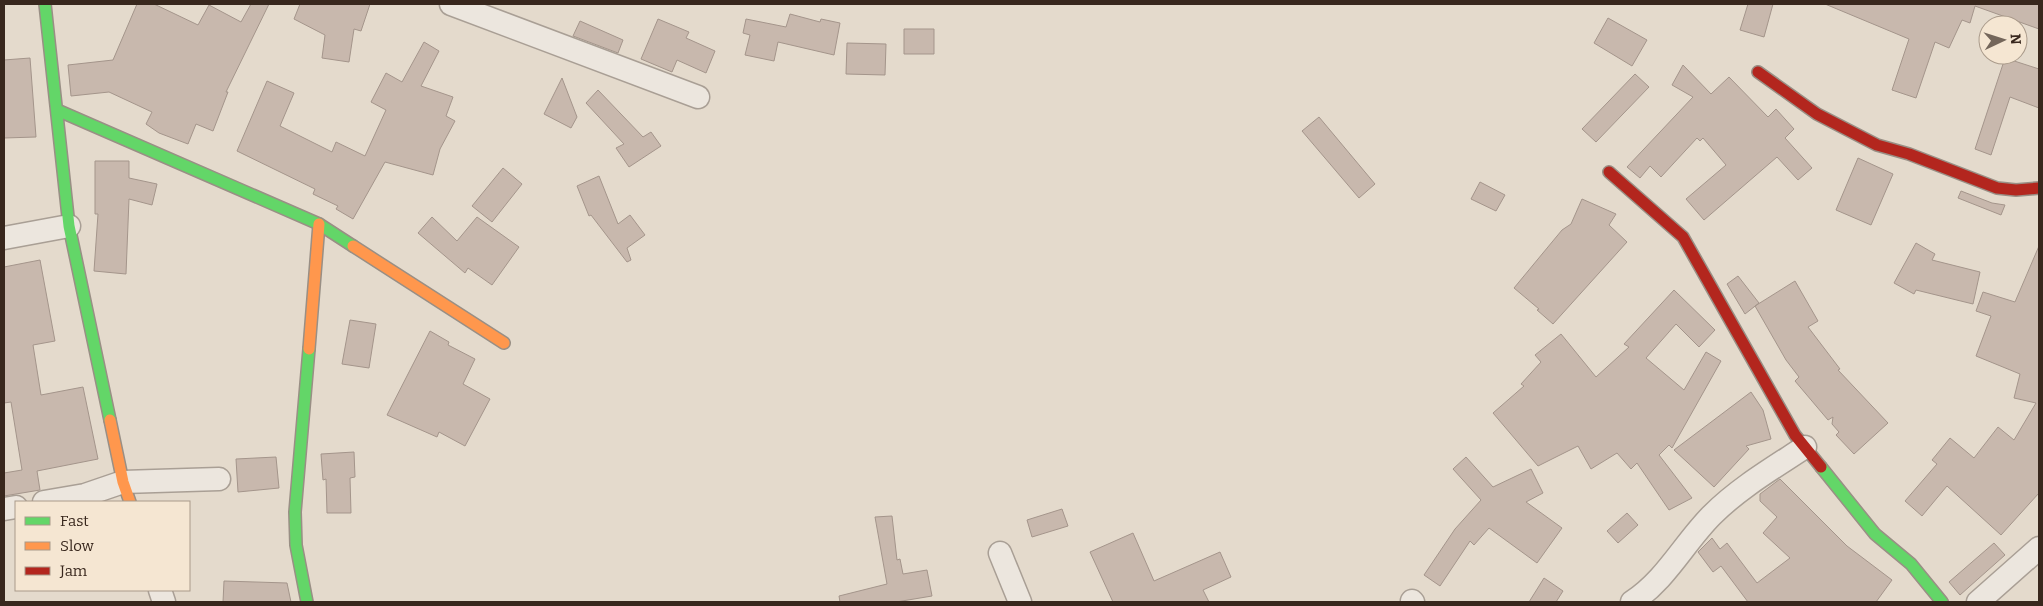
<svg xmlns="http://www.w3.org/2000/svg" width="2043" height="606" font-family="Bitter,serif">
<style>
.building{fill:#c8b8ad;stroke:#a4958b}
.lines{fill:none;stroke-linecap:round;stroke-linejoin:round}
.street-casing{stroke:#a99f95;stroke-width:25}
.fast-casing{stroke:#998f85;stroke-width:14}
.slow-casing{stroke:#998f85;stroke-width:14}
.jam-casing{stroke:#998f85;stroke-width:14}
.street{stroke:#ece6de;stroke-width:22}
.fast{stroke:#63d668;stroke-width:11}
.slow{stroke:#ff974d;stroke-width:11}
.jam{stroke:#b3261e;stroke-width:11}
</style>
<rect width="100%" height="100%" fill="#e4dacc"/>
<path class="building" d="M 137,4 L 154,4 L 198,25 L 209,5 L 241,22 L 251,4 L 269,4 L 226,92 L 228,92 L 213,131 L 196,124 L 188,144 L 159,133 L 146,124 L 152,112 L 109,92 L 71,96 L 68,65 L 113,60 Z
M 300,4 L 370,4 L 361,31 L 354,29 L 349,62 L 322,58 L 325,35 L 294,19 Z
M 1748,4 L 1773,4 L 1764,37 L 1740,30 Z
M 1825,4 L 2039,4 L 2039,29 L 1975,6 L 1970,23 L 1962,20 L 1949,48 L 1935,42 L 1916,98 L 1892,90 L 1909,39 Z
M 790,14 L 820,22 L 821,19 L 840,23 L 834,55 L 778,42 L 774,61 L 745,55 L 750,35 L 743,33 L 746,19 L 786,27 Z
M 1608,18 L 1647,40 L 1632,66 L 1594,43 Z
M 658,19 L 689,32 L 686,38 L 715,51 L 706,73 L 677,60 L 672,72 L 641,59 Z
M 580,21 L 623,40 L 618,53 L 573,36 Z
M 904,29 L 934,29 L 934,54 L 904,54 Z
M 424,42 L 439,51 L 421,86 L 453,97 L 446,116 L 455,121 L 440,149 L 433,175 L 385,162 L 353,219 L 336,209 L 338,206 L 313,194 L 315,189 L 237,151 L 267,81 L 294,93 L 280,126 L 332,152 L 336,142 L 365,156 L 386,110 L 371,102 L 386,73 L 402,82 Z
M 847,43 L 886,44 L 885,75 L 846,74 Z
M 30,58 L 36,137 L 4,138 L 4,60 Z
M 2005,58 L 2039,69 L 2039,108 L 2010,97 L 1991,155 L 1975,149 Z
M 1683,65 L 1711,94 L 1729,77 L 1768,117 L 1776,109 L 1794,129 L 1785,138 L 1812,168 L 1798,180 L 1777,157 L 1704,220 L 1686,199 L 1726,165 L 1703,138 L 1700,141 L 1697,138 L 1661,177 L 1650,166 L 1640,178 L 1627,167 L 1693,97 L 1672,85 Z
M 1635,74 L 1649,87 L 1596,142 L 1582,129 Z
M 562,78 L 577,117 L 571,128 L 544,114 Z
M 598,90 L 643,137 L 651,132 L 661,146 L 629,167 L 616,148 L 624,144 L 586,103 Z
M 1319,117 L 1375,184 L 1359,198 L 1302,131 Z
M 1858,158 L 1893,174 L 1871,225 L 1836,210 Z
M 95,161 L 129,161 L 129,178 L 157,184 L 152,205 L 129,199 L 126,274 L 94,271 L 98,214 L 95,214 Z
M 503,168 L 522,184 L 492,222 L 472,206 Z
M 599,176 L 618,224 L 630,215 L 645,235 L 627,248 L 631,260 L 627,262 L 591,215 L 589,216 L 577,186 Z
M 1480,182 L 1505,195 L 1496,211 L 1471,199 Z
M 1961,191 L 1992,203 L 2005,205 L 2001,215 L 1958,198 Z
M 1582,199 L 1616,214 L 1609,225 L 1627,242 L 1553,324 L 1537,310 L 1539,309 L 1514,288 L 1562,230 L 1571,224 Z
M 432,217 L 457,241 L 477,217 L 519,247 L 492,285 L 468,268 L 465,273 L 418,233 Z
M 1916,243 L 1935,254 L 1932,260 L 1980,272 L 1973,304 L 1916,290 L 1914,294 L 1894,283 Z
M 2039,246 L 2039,493 L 2001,535 L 1947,486 L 1922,516 L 1905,501 L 1937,464 L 1932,460 L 1950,438 L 1974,458 L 1998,427 L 2014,440 L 2036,403 L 2014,398 L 2020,374 L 1976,356 L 1991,316 L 1976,311 L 1983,292 L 2015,302 Z
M 40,260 L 55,341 L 33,345 L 41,395 L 83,387 L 98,459 L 37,471 L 40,490 L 4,496 L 4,473 L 22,470 L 11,402 L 4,403 L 4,267 Z
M 1738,276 L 1759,303 L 1745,314 L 1727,284 Z
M 1795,281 L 1818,321 L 1808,327 L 1840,369 L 1838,370 L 1888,423 L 1854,454 L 1836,435 L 1839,432 L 1832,424 L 1833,417 L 1828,420 L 1795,381 L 1799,377 L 1786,360 L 1755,306 Z
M 1674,290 L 1715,330 L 1699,347 L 1676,324 L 1646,358 L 1684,390 L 1706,352 L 1721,361 L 1672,448 L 1669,445 L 1659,455 L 1692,498 L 1669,510 L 1637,463 L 1631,469 L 1617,453 L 1591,469 L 1578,446 L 1538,466 L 1493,413 L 1524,386 L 1521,384 L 1541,362 L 1535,355 L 1561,334 L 1596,377 L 1629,347 L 1624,344 Z
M 350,320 L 376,324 L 369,368 L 342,364 Z
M 430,331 L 449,342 L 448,345 L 475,359 L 463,384 L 490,399 L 465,446 L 439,432 L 437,437 L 387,415 Z
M 1751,392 L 1763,410 L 1771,439 L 1746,446 L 1749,449 L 1714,487 L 1674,450 Z
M 354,452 L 355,477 L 350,478 L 351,513 L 327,513 L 326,479 L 323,480 L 321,454 Z
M 276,457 L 279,488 L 238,492 L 236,459 Z
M 1466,457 L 1493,487 L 1531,469 L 1543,493 L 1526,502 L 1562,528 L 1537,563 L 1489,528 L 1474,545 L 1470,541 L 1440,586 L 1424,575 L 1455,529 L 1481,500 L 1453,469 Z
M 1780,479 L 1847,546 L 1892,580 L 1876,602 L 1748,602 L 1721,566 L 1713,572 L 1698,552 L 1712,538 L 1720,549 L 1727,543 L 1757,583 L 1790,558 L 1763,533 L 1777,517 L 1760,501 L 1760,494 Z
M 1062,509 L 1068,526 L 1032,537 L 1027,520 Z
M 1627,513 L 1638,525 L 1618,543 L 1607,531 Z
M 892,516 L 897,560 L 900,559 L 903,574 L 927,570 L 932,596 L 896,602 L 840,602 L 839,596 L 887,584 L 875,517 Z
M 1133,533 L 1154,581 L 1220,552 L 1231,577 L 1203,590 L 1209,602 L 1113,602 L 1090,552 Z
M 1994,543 L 2005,555 L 1960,595 L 1949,582 Z
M 1544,578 L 1563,591 L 1556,602 L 1529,602 Z
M 224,581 L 287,583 L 291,602 L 223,602 Z"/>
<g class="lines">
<g class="street-casing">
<path id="street" d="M 451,4 L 698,97
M 4,238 L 69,226
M 44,502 L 85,495 L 123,482 L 219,479
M 4,509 L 16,507
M 1000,553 L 1020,602
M 160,590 L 164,602
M 1412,601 L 1413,602
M 1632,602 C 1666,580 1684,543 1712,515 C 1739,488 1773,468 1805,447
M 1978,602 L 2039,548"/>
</g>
<g class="fast-casing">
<path id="fast" d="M 45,4 L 69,226 L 110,420
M 57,110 L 319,224 L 353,246
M 1821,467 L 1875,534 L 1911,564 L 1942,602
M 307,602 L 296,545 L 295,512 L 309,349"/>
</g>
<g class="slow-casing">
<path id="slow" d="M 353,246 L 504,343
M 309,349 L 319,224
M 110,420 L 123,482 L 130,502"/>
</g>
<g class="jam-casing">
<path id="jam" d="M 1758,72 L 1817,114 L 1877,145 L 1909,154 L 1997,188 L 2016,190 L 2039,188
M 1609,172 L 1683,237 L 1795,435 L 1821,467"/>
</g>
<use href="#street" class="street"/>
<use href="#fast" class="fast"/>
<use href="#slow" class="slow"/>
<use href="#jam" class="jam"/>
</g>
<rect width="2043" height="606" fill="none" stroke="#38271d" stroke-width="10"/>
<rect x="15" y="501" width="175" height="90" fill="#f5e6d2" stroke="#a99a8a"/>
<rect x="25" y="517" width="25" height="8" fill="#63d668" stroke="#a99a8a"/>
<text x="60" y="526" font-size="15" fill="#38271d">Fast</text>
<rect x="25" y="542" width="25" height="8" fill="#ff974d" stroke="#a99a8a"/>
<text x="60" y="551" font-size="15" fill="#38271d">Slow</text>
<rect x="25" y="567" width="25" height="8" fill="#b3261e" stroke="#a99a8a"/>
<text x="60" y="576" font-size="15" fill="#38271d">Jam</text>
<g transform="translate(2003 40) rotate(86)"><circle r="24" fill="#f5e6d2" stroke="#a99a8a"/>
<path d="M0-4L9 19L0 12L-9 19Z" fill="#74665a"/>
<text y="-8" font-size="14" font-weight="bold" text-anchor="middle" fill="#38271d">N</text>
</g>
</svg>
